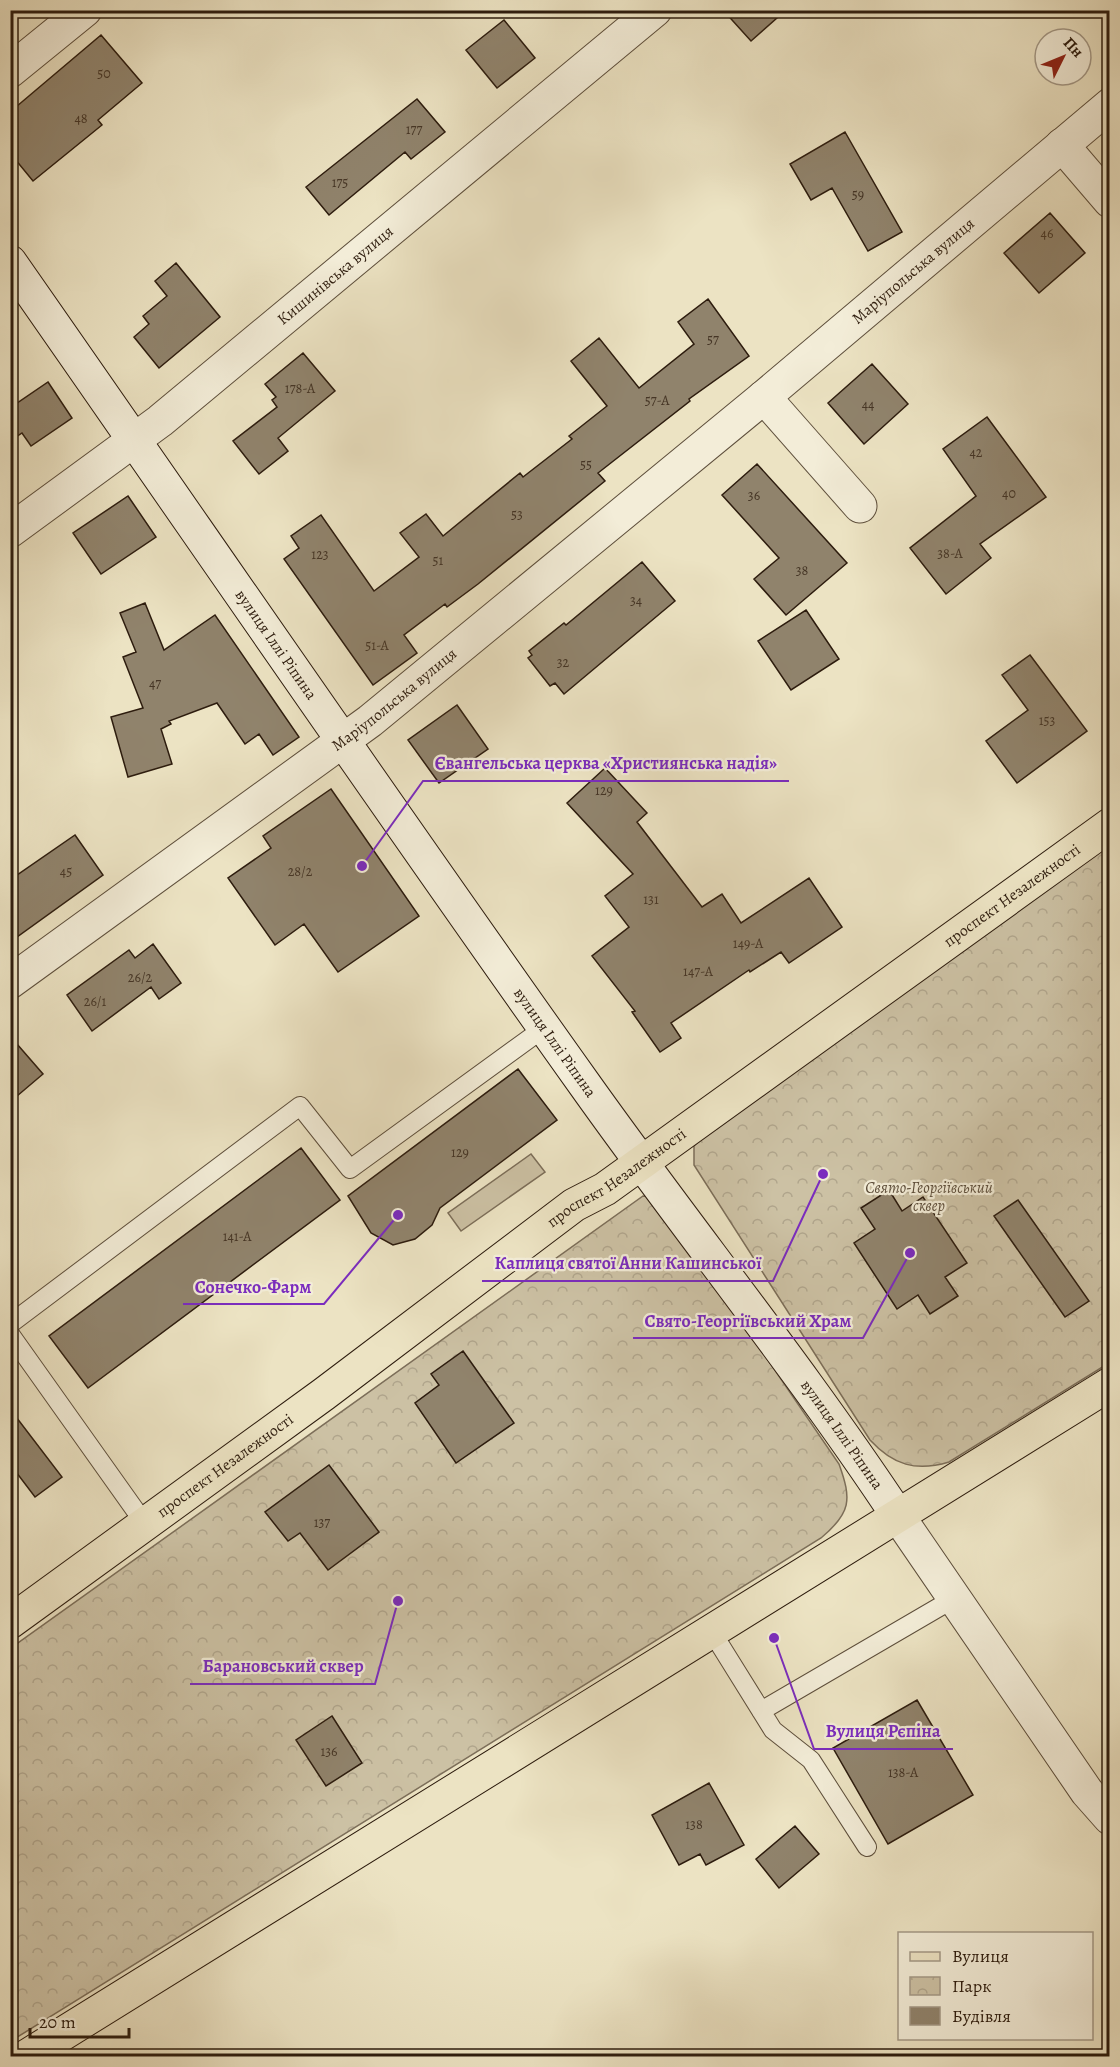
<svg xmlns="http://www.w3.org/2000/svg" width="1120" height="2067" font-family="Alegreya,serif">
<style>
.grass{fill:#ccc1a4;stroke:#7c6e59;stroke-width:1.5}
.park{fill:url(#park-crowns);stroke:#7c6e59;stroke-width:1.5}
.building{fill:#90836c;stroke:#2d1c0e;stroke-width:1.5}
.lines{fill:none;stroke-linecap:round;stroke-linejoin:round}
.lane-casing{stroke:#5d4e3b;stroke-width:20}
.street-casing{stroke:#5d4e3b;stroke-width:35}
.secondary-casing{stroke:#2d1c0e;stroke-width:35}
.primary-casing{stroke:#2d1c0e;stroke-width:35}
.lane{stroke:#f3edd8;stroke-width:18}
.street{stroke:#f3edd8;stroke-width:33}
.secondary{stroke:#f3edd8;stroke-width:33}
.primary{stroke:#ece3c3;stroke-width:33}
.labels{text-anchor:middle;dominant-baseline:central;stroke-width:4.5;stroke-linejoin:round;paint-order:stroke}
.number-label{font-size:14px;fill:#463626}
.street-label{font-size:16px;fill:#2d1c0e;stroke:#f3edd8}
.park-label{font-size:16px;font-style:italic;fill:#5d4e3b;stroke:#f3edd8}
.leader{fill:none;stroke:#7b2cbf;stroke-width:2}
.callout-dot{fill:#7b2cbf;stroke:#f3edd8;stroke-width:2}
.callout-label{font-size:18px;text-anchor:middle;font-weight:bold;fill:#7b2cbf;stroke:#f3edd8;stroke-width:4.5;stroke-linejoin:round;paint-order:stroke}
</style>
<defs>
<pattern id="park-crowns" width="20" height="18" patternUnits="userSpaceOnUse" patternTransform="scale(1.5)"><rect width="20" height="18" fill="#ccc1a4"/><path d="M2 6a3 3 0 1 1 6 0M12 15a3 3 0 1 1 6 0" fill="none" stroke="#b0a58c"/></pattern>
</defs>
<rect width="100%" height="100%" fill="#ece3c3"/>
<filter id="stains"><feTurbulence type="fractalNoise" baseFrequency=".00333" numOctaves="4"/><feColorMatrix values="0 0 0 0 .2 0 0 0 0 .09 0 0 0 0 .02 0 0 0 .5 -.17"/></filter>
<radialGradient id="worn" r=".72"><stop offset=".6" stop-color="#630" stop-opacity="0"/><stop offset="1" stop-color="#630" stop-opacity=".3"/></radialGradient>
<path class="grass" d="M 531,1154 L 545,1172 L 461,1231 L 448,1213 Z"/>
<path class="park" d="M 1109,842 L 1109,1363 L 949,1462 C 916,1472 893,1465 870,1440 L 694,1165 L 694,1146 L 701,1138 Z
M 643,1196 L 651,1197 L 666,1211 L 839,1464 C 852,1500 851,1513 821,1538 L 11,2041 L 11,1648 Z"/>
<path class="building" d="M 723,10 L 786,10 L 751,41 Z
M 504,20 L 535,58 L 497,88 L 466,50 Z
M 101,35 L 142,83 L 98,120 L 102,125 L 33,181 L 10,153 L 10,112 Z
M 417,99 L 445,132 L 411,159 L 405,152 L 329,215 L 306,187 Z
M 845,132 L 902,232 L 868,251 L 832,188 L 811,200 L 790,164 Z
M 1050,213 L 1085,253 L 1039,293 L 1004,253 Z
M 176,263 L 220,317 L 159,368 L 134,337 L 149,324 L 143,316 L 167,296 L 155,281 Z
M 708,299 L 749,356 L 689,399 L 690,401 L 598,473 L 605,481 L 478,584 L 447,607 L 445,604 L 404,635 L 417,653 L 373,685 L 284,559 L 299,548 L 291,536 L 321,515 L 374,591 L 419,557 L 400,533 L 426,514 L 443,536 L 520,473 L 523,477 L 572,439 L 569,436 L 607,406 L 571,361 L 599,338 L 639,388 L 694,344 L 678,322 Z
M 303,353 L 335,391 L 278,438 L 288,451 L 259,474 L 233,441 L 277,407 L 272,400 L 276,397 L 265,384 Z
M 872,364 L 908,404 L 864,444 L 828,403 Z
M 48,382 L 72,418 L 31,446 L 22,433 L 10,441 L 10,408 Z
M 987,417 L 1046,497 L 980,544 L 991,558 L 946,594 L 910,548 L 976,496 L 943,449 Z
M 757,464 L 847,563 L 786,615 L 754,579 L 779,558 L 722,495 Z
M 128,496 L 156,537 L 101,574 L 73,533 Z
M 642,562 L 675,601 L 564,694 L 555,683 L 550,686 L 528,658 L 532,655 L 529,651 L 564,623 L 566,625 Z
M 145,603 L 164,650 L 215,615 L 299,737 L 273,755 L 259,734 L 245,744 L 217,703 L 169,721 L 171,724 L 161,729 L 172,764 L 128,777 L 111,717 L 143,708 L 123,657 L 136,652 L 120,613 Z
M 806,610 L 839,659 L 791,690 L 758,641 Z
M 1030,655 L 1087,731 L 1017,783 L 986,741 L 1028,710 L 1002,675 Z
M 457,705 L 488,749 L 439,783 L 408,740 Z
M 605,768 L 647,813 L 637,822 L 702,907 L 722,894 L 741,923 L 809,878 L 842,927 L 789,963 L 781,952 L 750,972 L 749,970 L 671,1023 L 681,1038 L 660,1052 L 632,1012 L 635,1011 L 592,956 L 629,927 L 605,896 L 633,874 L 567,803 Z
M 331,789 L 419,916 L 338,972 L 304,924 L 275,945 L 228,878 L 271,848 L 263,836 Z
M 75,835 L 103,875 L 10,942 L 10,880 Z
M 153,944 L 181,983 L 159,999 L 151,987 L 92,1031 L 67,995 L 129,950 L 135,958 Z
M 10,1036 L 43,1074 L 10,1102 Z
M 518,1069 L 557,1120 L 440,1208 L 432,1225 L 415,1239 L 393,1245 L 371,1233 L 348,1196 Z
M 301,1148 L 340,1200 L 88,1388 L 49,1336 Z
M 889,1190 L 902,1211 L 923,1197 L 967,1263 L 945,1277 L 958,1296 L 930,1314 L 918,1295 L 897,1309 L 854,1243 L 875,1229 L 861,1208 Z
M 1018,1200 L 1089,1301 L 1065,1317 L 994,1216 Z
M 463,1351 L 514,1423 L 456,1463 L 415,1403 L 439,1385 L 431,1374 Z
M 10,1409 L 62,1477 L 35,1497 L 10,1464 Z
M 329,1465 L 379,1532 L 328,1570 L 300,1533 L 288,1541 L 265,1512 Z
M 917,1700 L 973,1795 L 888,1844 L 833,1748 Z
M 332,1716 L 362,1763 L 326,1786 L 296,1740 Z
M 709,1783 L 744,1845 L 706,1865 L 700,1854 L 679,1865 L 652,1815 Z
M 795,1826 L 819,1854 L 779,1888 L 756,1859 Z"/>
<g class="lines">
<g class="lane-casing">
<path id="lane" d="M 10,1324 L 300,1106 L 350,1169 L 544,1028
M 10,1334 L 145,1524
M 712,1632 L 773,1730 L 811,1760 L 867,1847
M 761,1711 L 953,1599"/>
</g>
<g class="street-casing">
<g id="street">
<path d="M 10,71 L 85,10"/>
<path d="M 1062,145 L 1110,201"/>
<path d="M 764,397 L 860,506"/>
<path id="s1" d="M 10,531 L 160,421 L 655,10"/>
<path id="s2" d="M 10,982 L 370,721 L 764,397 L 1110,105"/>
<path d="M 898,1516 L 1087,1792 L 1110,1818"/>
</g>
</g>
<g class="secondary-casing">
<g id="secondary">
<path id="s3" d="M 10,262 C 202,537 391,813 585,1085 C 688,1230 800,1368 898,1516"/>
</g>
</g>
<g class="primary-casing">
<g id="primary">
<path id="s4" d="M 10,1622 L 324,1394 L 574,1205 L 605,1189 L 1110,825"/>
<path d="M 27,2056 L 1110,1384"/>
</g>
</g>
<use href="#lane" class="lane"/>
<use href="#street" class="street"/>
<use href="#secondary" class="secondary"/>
<use href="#primary" class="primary"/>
</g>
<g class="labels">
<g class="number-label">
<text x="104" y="73">50</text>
<text x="81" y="118">48</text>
<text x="414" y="129">177</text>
<text x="340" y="182">175</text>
<text x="858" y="194">59</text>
<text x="1047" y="233">46</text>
<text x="713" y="339">57</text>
<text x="300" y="388">178-А</text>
<text x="657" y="400">57-А</text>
<text x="868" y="404">44</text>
<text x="976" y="452">42</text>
<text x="586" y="464">55</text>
<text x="1009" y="493">40</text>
<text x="754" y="495">36</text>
<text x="517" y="514">53</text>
<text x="950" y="553">38-А</text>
<text x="320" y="554">123</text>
<text x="438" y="560">51</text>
<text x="802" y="570">38</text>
<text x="636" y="600">34</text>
<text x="377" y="645">51-А</text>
<text x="563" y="662">32</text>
<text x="155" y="683">47</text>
<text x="1047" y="720">153</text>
<text x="604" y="790">129</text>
<text x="66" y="871">45</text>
<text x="300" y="871">28/2</text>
<text x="651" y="899">131</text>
<text x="748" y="943">149-А</text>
<text x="698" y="971">147-А</text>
<text x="140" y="977">26/2</text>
<text x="95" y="1001">26/1</text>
<text x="460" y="1152">129</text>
<text x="237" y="1236">141-А</text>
<text x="322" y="1522">137</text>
<text x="329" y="1751">136</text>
<text x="903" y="1772">138-А</text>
<text x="694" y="1824">138</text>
</g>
<g class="street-label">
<text stroke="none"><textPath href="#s2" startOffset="1150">Маріупольська вулиця</textPath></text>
<text stroke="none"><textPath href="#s1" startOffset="414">Кишинівська вулиця</textPath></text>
<text stroke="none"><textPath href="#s3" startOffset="466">вулиця Іллі Ріпина</textPath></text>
<text stroke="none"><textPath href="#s2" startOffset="477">Маріупольська вулиця</textPath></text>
<text stroke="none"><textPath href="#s4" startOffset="1238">проспект Незалежності</textPath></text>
<text stroke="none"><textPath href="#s3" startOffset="952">вулиця Іллі Ріпина</textPath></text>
<text stroke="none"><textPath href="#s4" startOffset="752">проспект Незалежності</textPath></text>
<text stroke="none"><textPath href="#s3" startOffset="1438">вулиця Іллі Ріпина</textPath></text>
<text stroke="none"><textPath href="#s4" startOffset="266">проспект Незалежності</textPath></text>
</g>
<g class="park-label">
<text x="929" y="1188">Свято-Георгіївський<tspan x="929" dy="18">сквер</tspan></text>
</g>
</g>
<path class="leader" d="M362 866L423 781H789M823 1174L773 1281H482M398 1215L324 1304H183M910 1253L863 1338H633M398 1601L375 1684H190M774 1638L814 1749H953"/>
<g class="callout-dot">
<circle cx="362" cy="866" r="6"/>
<circle cx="823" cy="1174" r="6"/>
<circle cx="398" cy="1215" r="6"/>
<circle cx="910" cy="1253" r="6"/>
<circle cx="398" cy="1601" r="6"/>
<circle cx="774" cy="1638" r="6"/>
</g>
<g class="callout-label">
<text x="606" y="769">Євангельська церква «Християнська надія»</text>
<text x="628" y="1269">Каплиця cвятої Анни Кашинської</text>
<text x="253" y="1293">Сонечко-Фарм</text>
<text x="748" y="1327">Свято-Георгіївський Храм</text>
<text x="283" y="1672">Барановський сквер</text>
<text x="883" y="1737">Вулиця Рєпіна</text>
</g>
<rect width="1120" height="2067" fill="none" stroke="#ece3c3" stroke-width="36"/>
<rect x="12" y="12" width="1096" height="2043" fill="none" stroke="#2d1c0e" stroke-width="3"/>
<rect x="18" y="18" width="1084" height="2031" fill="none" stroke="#2d1c0e" stroke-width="1.5"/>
<rect x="898" y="1932" width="195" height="108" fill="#f3edd8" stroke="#a49987" stroke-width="1.5"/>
<rect x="910" y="1952" width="30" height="9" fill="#ece3c3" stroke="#a49987" stroke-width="1.5"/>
<text x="952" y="1962" font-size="18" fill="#2d1c0e">Вулиця</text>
<rect x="910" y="1977" width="30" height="18" fill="url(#park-crowns)" stroke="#a49987" stroke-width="1.5"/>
<text x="952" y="1992" font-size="18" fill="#2d1c0e">Парк</text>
<rect x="910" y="2007" width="30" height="18" fill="#90836c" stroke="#a49987" stroke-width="1.5"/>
<text x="952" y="2022" font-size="18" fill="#2d1c0e">Будівля</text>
<g transform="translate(1063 57) rotate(47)"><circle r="28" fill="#f3edd8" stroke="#a49987" stroke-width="1.5"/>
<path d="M0-4.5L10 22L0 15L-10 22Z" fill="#8f2418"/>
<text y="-9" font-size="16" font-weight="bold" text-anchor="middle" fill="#2d1c0e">Пн</text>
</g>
<path d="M30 2028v9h99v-9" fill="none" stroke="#2d1c0e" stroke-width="3"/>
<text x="39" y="2028" font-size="18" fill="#2d1c0e" stroke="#f3edd8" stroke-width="4.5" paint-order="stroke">20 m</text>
<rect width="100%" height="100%" filter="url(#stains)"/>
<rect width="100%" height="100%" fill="url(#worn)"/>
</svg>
